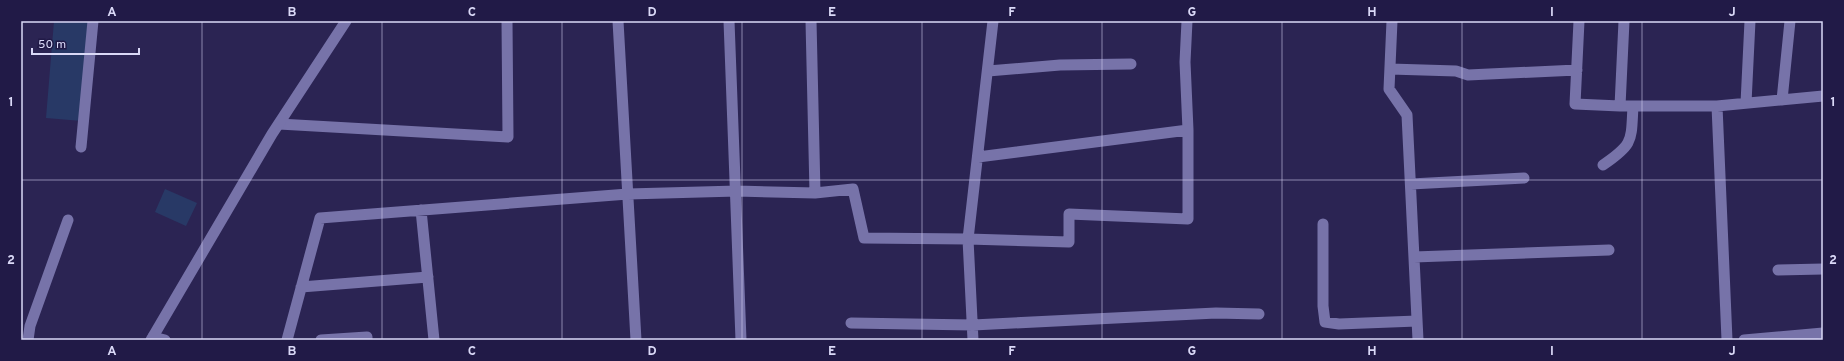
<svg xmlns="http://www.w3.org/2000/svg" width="1844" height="361" font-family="Overpass,sans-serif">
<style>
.building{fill:#283966}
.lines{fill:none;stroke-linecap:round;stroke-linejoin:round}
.minor{stroke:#7773a9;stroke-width:11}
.tertiary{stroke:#7773a9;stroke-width:11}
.grid{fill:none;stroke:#dad9f7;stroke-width:1;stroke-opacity:0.55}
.neatline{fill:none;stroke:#dad9f7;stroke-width:1.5}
.grid-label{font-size:13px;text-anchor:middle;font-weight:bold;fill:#dad9f7}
</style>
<rect width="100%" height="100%" fill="#2b2453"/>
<path class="building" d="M 54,21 L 90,21 L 82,121 L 46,118 Z
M 165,189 L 197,203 L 186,226 L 155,212 Z"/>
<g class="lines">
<path class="minor" d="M 618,21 L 636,340
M 729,21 L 741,340
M 811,21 L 815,193
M 993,21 L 968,239 L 1069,242 L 1069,214 L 1188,219 L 1188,130 L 1185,62 L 1187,21
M 1392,21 L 1389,89 L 1407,115 L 1418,340
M 1579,21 L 1575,104 L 1620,106 L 1717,106 L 1823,96
M 1390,69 L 1456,71 L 1468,75 L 1577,70
M 988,71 L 1060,65 L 1131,64
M 1782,100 L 1790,21
M 1746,103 L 1750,21
M 1620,106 L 1624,21
M 1717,106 L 1727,340
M 279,124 L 508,137 L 507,21
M 81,147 L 93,21
M 978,157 L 1188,130
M 1603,165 C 1634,144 1631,141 1633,106
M 1411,184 L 1524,178
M 421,210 L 434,340
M 1323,224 L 1323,306 L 1325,322 L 1339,324 L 1417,321
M 1414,257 L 1609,250
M 1778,270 L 1823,269
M 301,287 L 428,277
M 851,323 L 973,325 L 1216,313 L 1259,314
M 153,337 L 165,340
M 28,340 L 30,326 L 68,220
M 287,340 L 320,218 L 628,194 L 737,191 L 815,193 L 853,189 L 864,238 L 968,239 L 973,340
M 321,340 L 367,337 L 367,340
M 1744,340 L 1823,333"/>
<path class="tertiary" d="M 151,340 L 272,134 L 346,21"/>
</g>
<path class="grid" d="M 202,21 L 202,340M 382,21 L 382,340M 562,21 L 562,340M 742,21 L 742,340M 922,21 L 922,340M 1102,21 L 1102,340M 1282,21 L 1282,340M 1462,21 L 1462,340M 1642,21 L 1642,340M 21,180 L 1823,180"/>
<rect width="1844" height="361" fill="none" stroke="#211a47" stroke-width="44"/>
<path d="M32 48v6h107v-6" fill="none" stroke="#dad9f7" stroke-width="2"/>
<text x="38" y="48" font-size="12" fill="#dad9f7" stroke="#211a47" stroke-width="3" paint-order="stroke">50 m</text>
<rect x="22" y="22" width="1800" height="317" class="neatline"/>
<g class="grid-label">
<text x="112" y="16">A</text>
<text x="292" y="16">B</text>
<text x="472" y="16">C</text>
<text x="652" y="16">D</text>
<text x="832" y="16">E</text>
<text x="1012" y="16">F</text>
<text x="1192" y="16">G</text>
<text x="1372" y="16">H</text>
<text x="1552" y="16">I</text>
<text x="1732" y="16">J</text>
<text x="11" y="106">1</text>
<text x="1833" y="106">1</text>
<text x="11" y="264">2</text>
<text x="1833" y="264">2</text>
<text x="112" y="355">A</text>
<text x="292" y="355">B</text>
<text x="472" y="355">C</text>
<text x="652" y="355">D</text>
<text x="832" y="355">E</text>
<text x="1012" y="355">F</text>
<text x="1192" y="355">G</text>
<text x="1372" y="355">H</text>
<text x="1552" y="355">I</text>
<text x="1732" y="355">J</text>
</g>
</svg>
